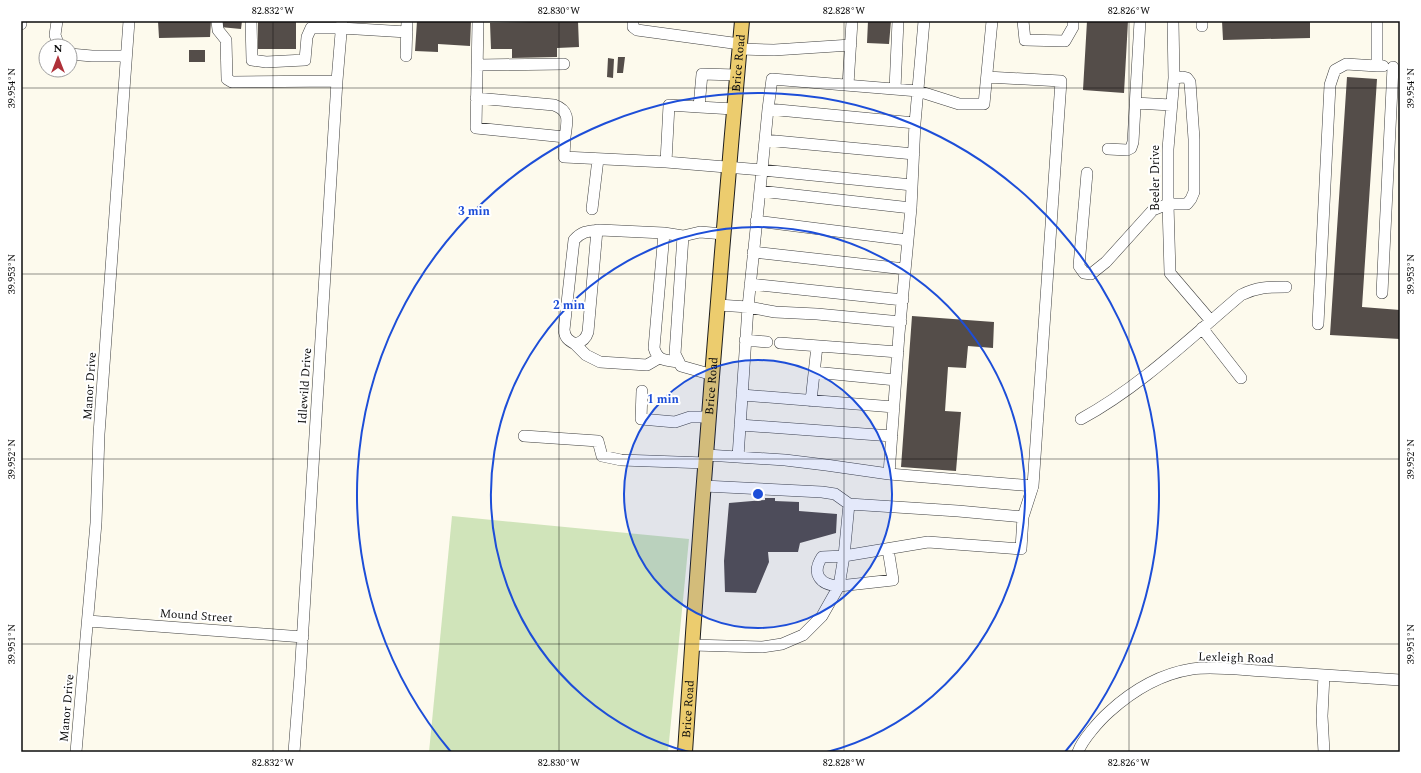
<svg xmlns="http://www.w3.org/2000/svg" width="1421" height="773" font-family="Spectral,serif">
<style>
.green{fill:#d0e4ba}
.building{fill:#544d49}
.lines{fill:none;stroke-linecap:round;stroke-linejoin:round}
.minor-casing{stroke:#3f3f3f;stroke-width:12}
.major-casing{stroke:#1d1d1d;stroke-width:16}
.minor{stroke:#fff;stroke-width:11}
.major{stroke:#eccc6e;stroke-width:14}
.ticks{fill:none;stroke:#0c0c0c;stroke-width:1;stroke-opacity:0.45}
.ring{fill:none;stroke:#1d4ed8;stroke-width:2}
.labels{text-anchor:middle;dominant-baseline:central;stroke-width:4;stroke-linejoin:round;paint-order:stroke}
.street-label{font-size:12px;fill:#0c0c0c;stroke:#fff}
.centre{fill:#1d4ed8;stroke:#fff;stroke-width:2}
.ring-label{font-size:12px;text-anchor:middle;font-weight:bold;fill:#1d4ed8;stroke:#fff;stroke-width:4;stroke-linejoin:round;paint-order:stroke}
.neatline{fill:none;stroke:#0c0c0c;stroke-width:1.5}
.ticks-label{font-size:10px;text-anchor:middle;fill:#0c0c0c}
</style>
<rect width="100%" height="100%" fill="#fdfaed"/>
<path class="green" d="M 452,516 L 689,539 L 668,752 L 429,752 Z"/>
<path class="building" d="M 158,21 L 211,21 L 210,37 L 159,38 Z
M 221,21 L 242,21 L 241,29 L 220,27 Z
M 258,21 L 296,21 L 296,49 L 258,49 Z
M 417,21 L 471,21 L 470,46 L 438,44 L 438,52 L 415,51 Z
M 578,21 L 579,47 L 557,48 L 557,57 L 512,58 L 512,49 L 491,49 L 490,23 Z
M 868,21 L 891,21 L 889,44 L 867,43 Z
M 1087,21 L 1128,21 L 1124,93 L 1083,90 Z
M 1222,21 L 1310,21 L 1310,38 L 1223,40 Z
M 189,50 L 205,50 L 205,62 L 189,62 Z
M 618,57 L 625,57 L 623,73 L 617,73 Z
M 608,58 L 614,59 L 613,78 L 607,77 Z
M 1347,77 L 1377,79 L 1362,307 L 1400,310 L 1400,339 L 1330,335 Z
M 912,316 L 994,322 L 993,348 L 968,346 L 966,368 L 948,367 L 945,411 L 961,412 L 956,471 L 901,467 Z
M 765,498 L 775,498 L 775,501 L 799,502 L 799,511 L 837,514 L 836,533 L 800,543 L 798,552 L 768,552 L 769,562 L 756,593 L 725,592 L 724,561 L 729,503 L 765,500 Z"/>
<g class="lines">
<g class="minor-casing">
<path id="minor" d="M 57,21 L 55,35 L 59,46
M 217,21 L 218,30 L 226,40 L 227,79 L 232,82 L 337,81
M 251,21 L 252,60 L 266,62 L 305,60 L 307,37 L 311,28 L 341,28 L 407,32
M 478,21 L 476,128 L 565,137 L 564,157 L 666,162 L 762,170 L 748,307 L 775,312 L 817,314 L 901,322
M 633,21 L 633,27 L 637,30 L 740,44
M 1023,21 L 1025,40 L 1065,41 L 1073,27 L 1073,21
M 1173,21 L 1174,78 L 1168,149 L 1168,204 L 1170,273 L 1211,321
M 1202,21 L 1202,26
M 1377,21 L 1377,66 L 1383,66
M 21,24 L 21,21
M 740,49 L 774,50 L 851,45
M 70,54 L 92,56 L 126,56
M 406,56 L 407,21
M 477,65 L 564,64
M 987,77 L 1061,81 L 1033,486
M 848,85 L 852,21
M 895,89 L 898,21
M 476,98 L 554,105 C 571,111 567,122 565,137
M 1135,103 L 1171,105
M 699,107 L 734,109
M 768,109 L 772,79 L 918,91 L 959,104 L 984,104 L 992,21
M 765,140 L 914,154
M 1108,149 L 1127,150 L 1131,148 L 1133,142 L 1140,21
M 666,162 L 669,105 L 699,107 L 702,74 L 737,75
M 1087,173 L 1079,266 L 1084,273 L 1091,274 L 1106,262 L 1153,210 L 1168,204 L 1187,204 L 1191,199 L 1194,192 L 1194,139 L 1190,82 L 1187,78 L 1183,77 L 1174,78
M 912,185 L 762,170 L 768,109 L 915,123
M 760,191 L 911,208
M 592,209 L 598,159
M 756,221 L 907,240
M 597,230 L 588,332 C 586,339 582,342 575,344 C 568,340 565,338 564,330 L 574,240 C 582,231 588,231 600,230 L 664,233 L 683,236
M 664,233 L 654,348 C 658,362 666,360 679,362
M 753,252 L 905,269
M 750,284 L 903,300
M 1382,293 L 1393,67
M 718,305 L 748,307 L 738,457
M 1318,324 L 1330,85 L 1335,70 L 1346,64 L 1377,66
M 1202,328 L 1241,378
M 745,340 L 767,342
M 780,343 L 898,352
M 575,344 L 586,355 L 600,362 L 647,365 L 659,358
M 814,372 L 896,380
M 713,375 L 681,366 L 675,354 L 683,236 L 700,232 L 724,234
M 642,391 L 641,419 L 675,422 L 690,417 L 709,417
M 742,395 L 894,407
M 811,401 L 817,346
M 1081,419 C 1140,387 1190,338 1241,295 C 1257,287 1268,287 1286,287
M 740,425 L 892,436
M 524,436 L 598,441 L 602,456 L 621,460 L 706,463
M 707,455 L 785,460 L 826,465 L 889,474 L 899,334 L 911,208 L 915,123 L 924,21
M 704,486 L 822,492 L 835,494 L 849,504 L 958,511 L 1023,517
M 849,504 L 844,556 L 928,542 L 1021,549 L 1023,517 L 1033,486 L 889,474
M 844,556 L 839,586 C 820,585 811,574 822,557 Z
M 88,621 L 303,637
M 692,645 L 762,647 L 782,644 L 803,635 L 822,616 L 839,586 L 893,580 L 888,549
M 76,752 L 96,523 L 99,434 L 129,21
M 294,752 L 300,676 L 337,81 L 342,21
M 1078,752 C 1082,740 1100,720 1109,712 C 1132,691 1160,674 1192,669 C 1215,666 1241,670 1264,671 C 1309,674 1355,677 1400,680
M 1324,752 L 1322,716 L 1324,675"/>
</g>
<g class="major-casing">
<g id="major">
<path id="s1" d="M 685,752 C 701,508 720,264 742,21"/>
</g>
</g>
<use href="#minor" class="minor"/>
<use href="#major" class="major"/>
</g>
<path class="ticks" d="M 273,21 L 273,752M 559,21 L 559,752M 844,21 L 844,752M 1129,21 L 1129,752M 21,88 L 1400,88M 21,274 L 1400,274M 21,459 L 1400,459M 21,644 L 1400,644"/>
<circle cx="758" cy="494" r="134" fill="#1d4ed8" fill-opacity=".12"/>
<g class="ring">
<circle cx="758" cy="494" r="134"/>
<path d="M689 752A267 267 0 1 1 827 752"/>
<path d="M451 752A401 401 0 1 1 1065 752"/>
</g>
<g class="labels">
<g class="street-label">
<text stroke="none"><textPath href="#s1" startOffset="691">Brice Road</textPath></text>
<text transform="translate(1155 178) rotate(-90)">Beeler Drive</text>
<text transform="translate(90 386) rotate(-86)">Manor Drive</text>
<text transform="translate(305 386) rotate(-86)">Idlewild Drive</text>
<text stroke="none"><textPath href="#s1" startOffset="367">Brice Road</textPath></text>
<text transform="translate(196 616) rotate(4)">Mound Street</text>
<text transform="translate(1236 658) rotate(2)">Lexleigh Road</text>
<text transform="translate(67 708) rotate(-85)">Manor Drive</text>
<text stroke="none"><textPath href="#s1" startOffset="43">Brice Road</textPath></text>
</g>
</g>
<circle cx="758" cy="494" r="6" class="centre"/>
<g class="ring-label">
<text x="474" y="215">3 min</text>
<text x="569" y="309">2 min</text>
<text x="663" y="403">1 min</text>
</g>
<rect width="1421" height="773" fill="none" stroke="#ffffff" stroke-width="44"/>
<g transform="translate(58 58)"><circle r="19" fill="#ffffff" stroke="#9e9e9e"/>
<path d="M0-3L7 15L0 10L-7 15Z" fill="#af3139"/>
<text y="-6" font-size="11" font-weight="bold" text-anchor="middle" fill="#0c0c0c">N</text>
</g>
<rect x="22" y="22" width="1377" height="729" class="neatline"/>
<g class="ticks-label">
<text x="273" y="14">82.832°W</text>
<text x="559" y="14">82.830°W</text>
<text x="844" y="14">82.828°W</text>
<text x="1129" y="14">82.826°W</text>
<text transform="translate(11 88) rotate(-90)" y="4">39.954°N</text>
<text transform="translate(1410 88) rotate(-90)" y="4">39.954°N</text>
<text transform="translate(11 274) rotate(-90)" y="4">39.953°N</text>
<text transform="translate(1410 274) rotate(-90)" y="4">39.953°N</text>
<text transform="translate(11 459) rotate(-90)" y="4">39.952°N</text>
<text transform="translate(1410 459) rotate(-90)" y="4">39.952°N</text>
<text transform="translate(11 644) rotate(-90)" y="4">39.951°N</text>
<text transform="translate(1410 644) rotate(-90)" y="4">39.951°N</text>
<text x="273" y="766">82.832°W</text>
<text x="559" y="766">82.830°W</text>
<text x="844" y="766">82.828°W</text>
<text x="1129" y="766">82.826°W</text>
</g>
</svg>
